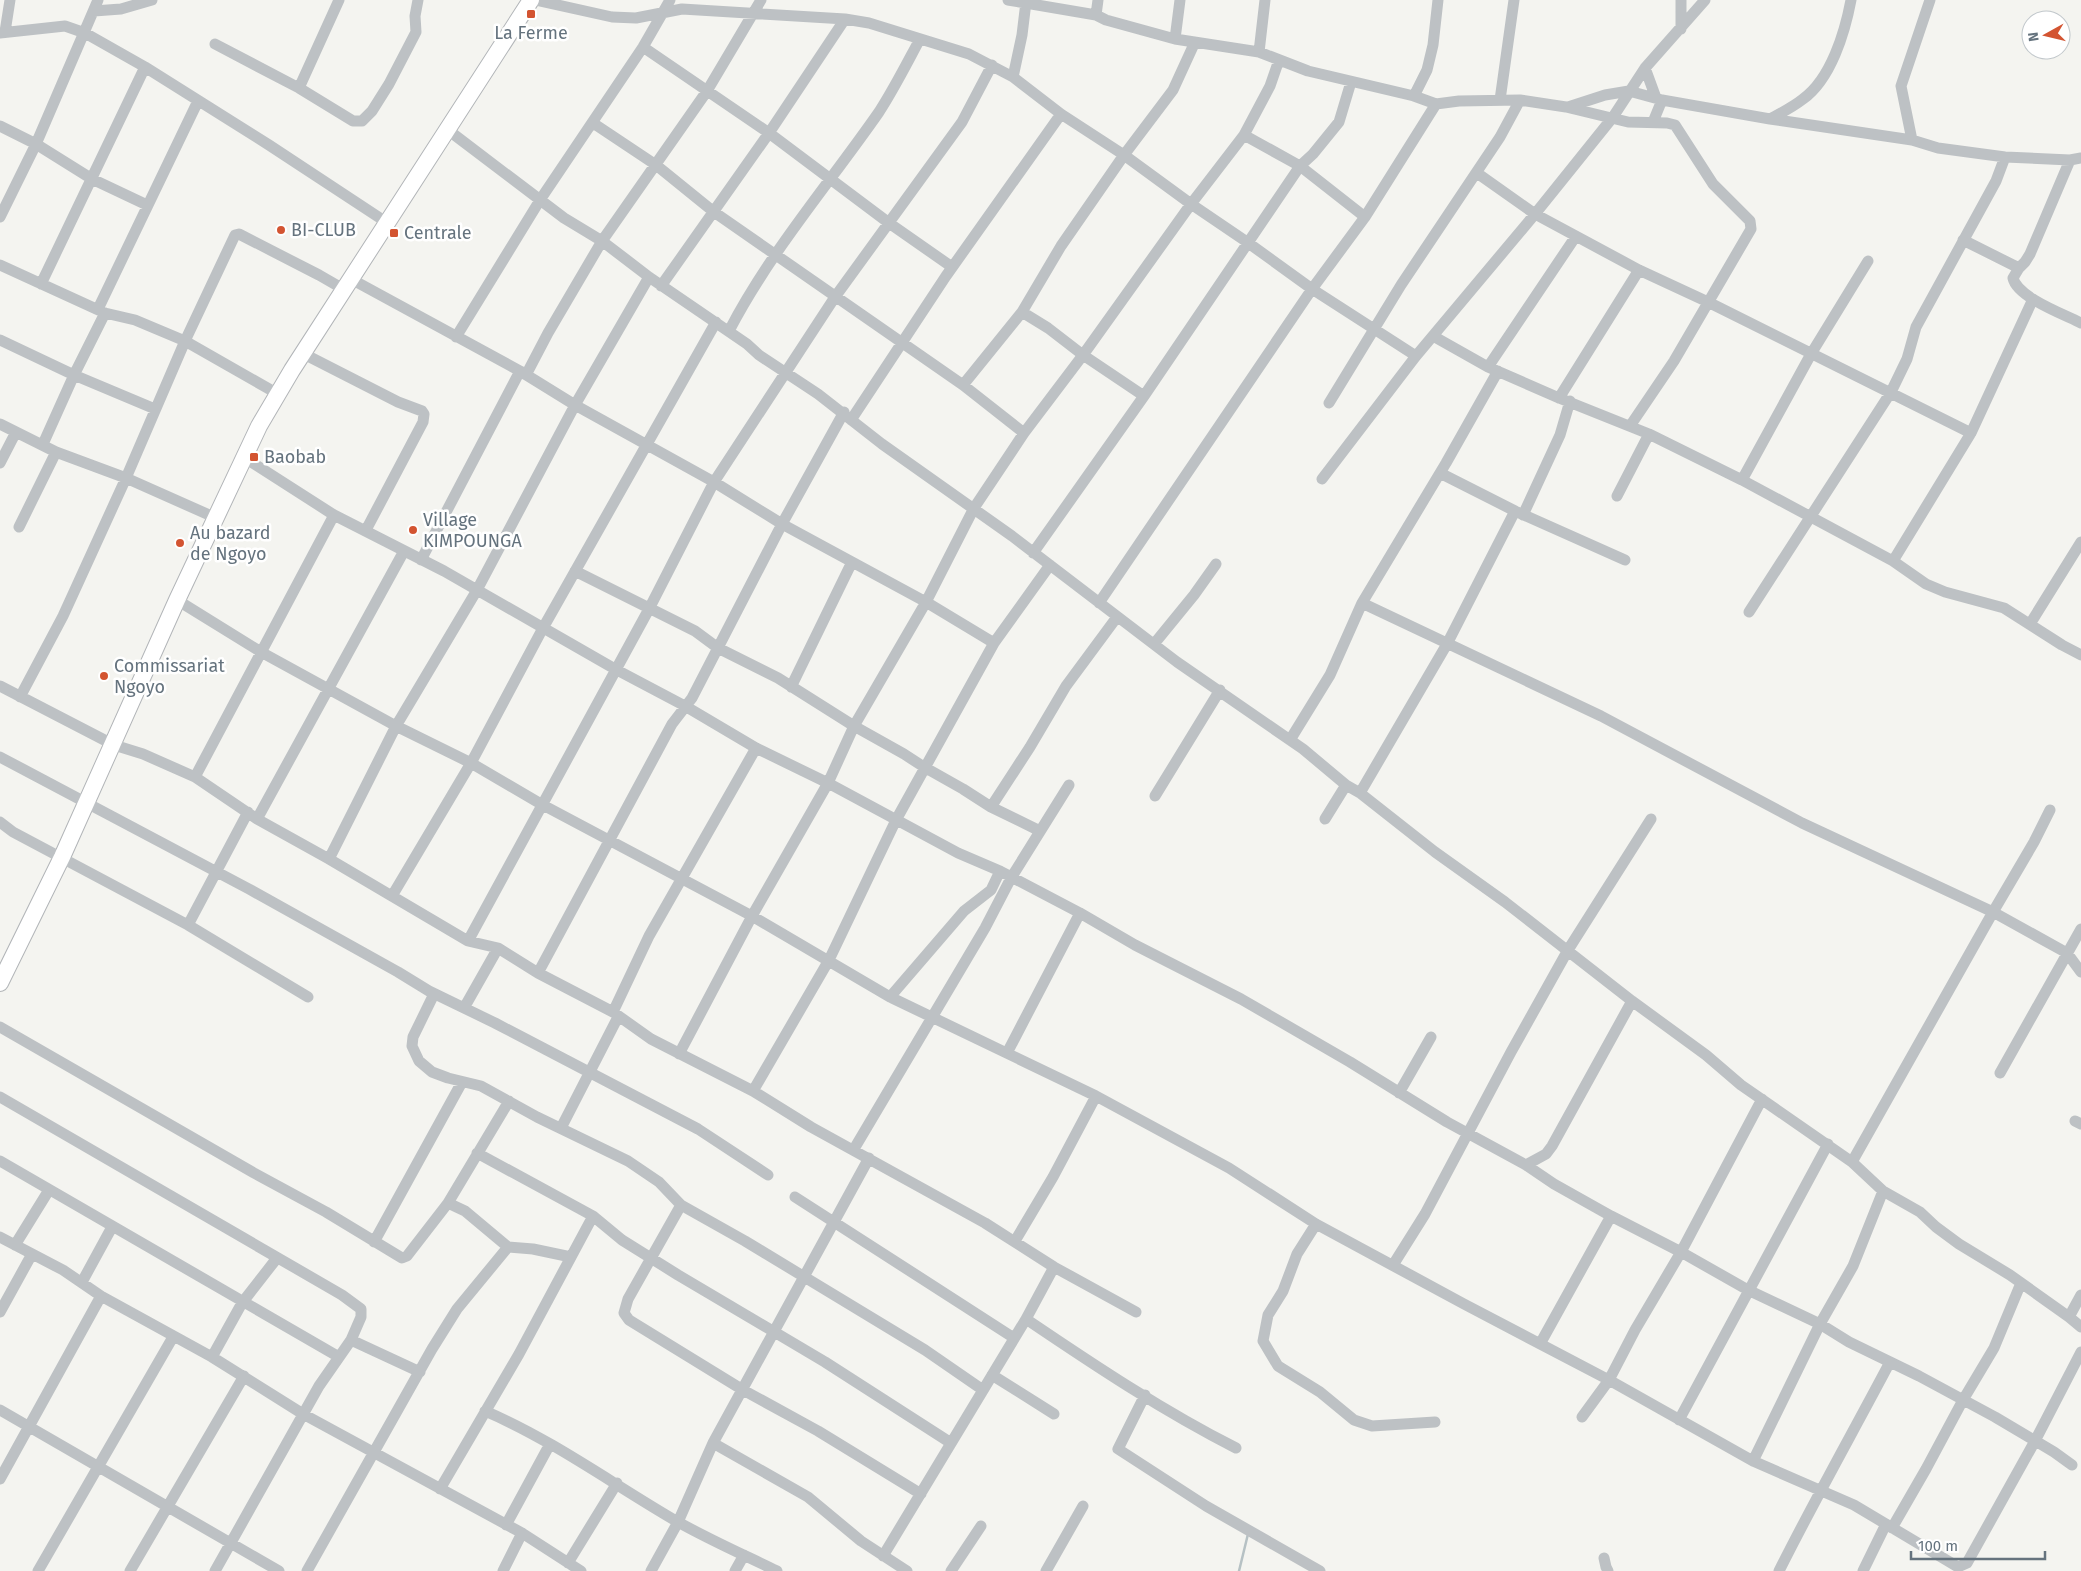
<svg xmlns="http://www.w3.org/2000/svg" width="2081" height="1571" font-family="'Fira Sans',sans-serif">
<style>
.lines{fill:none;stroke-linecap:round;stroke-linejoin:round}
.stream{stroke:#b6c1c4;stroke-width:2.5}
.highway-casing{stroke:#b2b5b8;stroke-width:18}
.minor{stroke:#bdc1c4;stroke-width:11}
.highway{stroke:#fff;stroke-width:16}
.poi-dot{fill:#d35431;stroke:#fff;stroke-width:2}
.labels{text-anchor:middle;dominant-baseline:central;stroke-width:5;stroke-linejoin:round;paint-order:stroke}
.poi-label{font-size:18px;fill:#65737e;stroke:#fff;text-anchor:start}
</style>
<rect width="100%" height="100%" fill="#f4f4f0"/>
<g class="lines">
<path class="stream" d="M 1239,1571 L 1248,1534"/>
<g class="highway-casing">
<path id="highway" d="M 0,983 L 62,857 L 177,600 L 259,426 L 292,370 L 531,0"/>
</g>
<path class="minor" d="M 535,0 L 612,17 L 636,18 L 682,9 L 845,19 L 869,23 L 969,54 L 1013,77 L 1061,114 L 1124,155 L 1191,204 L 1247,242 L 1312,289 L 1416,356
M 1008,0 L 1096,15 L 1106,20 L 1175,39 L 1259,52 L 1308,71 L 1414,96 L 1436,104 L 1459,101 L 1520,100 L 1566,107 L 1628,122 L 1667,123 L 1675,125 L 1713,184 L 1750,221 L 1751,229 L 1674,361 L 1630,426
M 1681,0 L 1681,29
M 94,11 L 121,9 L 152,0
M 1096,15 L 1098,0
M 5,32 L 10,0
M 0,33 L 65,26 L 85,33 L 145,67 L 269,145 L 386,222
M 1175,39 L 1180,0
M 215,44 L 299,88 L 353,121 L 362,121 L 372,111 L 389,84 L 416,32 L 415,16 L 418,0
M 643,47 L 769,133 L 889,223 L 952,267
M 1259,52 L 1265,0
M 1645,68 L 1656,98
M 1013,77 L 1022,35 L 1026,2
M 299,88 L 339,0
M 1414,96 L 1427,70 L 1433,45 L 1438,0
M 1500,100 L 1514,0
M 1568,107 L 1605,95 L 1629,91 L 1662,100 L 1770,119 L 1912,140 L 1938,148 L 2005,157 L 2070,160
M 1770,119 C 1781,113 1793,107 1803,99 C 1831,79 1845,32 1851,0
M 1653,122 L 1662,100
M 593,123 L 656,165 L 714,212 L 963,385 L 1024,433
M 0,126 L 36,144 L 92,179 L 147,205
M 448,130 L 564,218 L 602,241 L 649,277 L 747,344 L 759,355 L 818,394 L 882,444 L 1012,536 L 1177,662 L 1303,749 L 1346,785 L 1360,793 L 1435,852 L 1505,902 L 1632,1001 L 1706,1055 L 1741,1085 L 1852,1162 L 1883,1191 L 1920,1212 L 1936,1227 L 1959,1244 L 2010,1275 L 2069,1317 L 2081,1327
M 1244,135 L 1300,166 L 1365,217
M 1912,140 L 1901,86 L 1930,0
M 1477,173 L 1535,214 L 1639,270 L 1708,302 L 1971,433
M 0,217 L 36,144 L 98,0
M 1963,240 L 2019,268 L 2013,278 C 2017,297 2063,314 2081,323
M 0,265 L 105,313 L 135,320 L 185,341 L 278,394
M 2019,268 L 2025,262 L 2030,254 L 2070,160 L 2081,158
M 351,279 L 520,371 L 575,405 L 714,482 L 782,524 L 926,602 L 994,643
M 41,284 L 145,67
M 661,286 L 769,133 L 845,19
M 98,309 L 198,101
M 1022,312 L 1048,328 L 1083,355 L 1144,396
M 729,331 C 770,252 829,184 879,112 C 894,89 907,63 920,39
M 1433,336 L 1488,367 L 1559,398 L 1649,434 L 1742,480 L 1893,561 L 1926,584 L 1945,592 L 2004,608 L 2062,645 L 2081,655
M 456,337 L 540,200 L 643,47 L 670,0
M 0,340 L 74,375 L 155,409
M 302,353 L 398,402 L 422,411 L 424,414 L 423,422 L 366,530
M 1488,367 L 1576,236
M 526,375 L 548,333 L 602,241 L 707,91 L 761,0
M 963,385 L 1022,312 L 1061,246 L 1124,155 L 1173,90 L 1195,42
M 1559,398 L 1639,270
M 1329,403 L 1401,285 L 1500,137 L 1520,100
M 851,420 L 946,276 L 1061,114
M 0,424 L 56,452 L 126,478 L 216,518
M 43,444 L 74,375 L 105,313
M 245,458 L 334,515 L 444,571 L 615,669 L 685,706 L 756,748 L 828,783 L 958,853 L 1000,871 L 1080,913 L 1135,945 L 1241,999 L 1350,1062 L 1447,1122 L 1526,1165 L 1554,1184 L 1611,1216 L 1681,1252 L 1748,1290 L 1820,1324 L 1849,1342 L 1919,1376 L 1995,1417 L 2054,1452 L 2072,1465
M 0,463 L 16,432
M 1440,473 L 1515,511 L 1625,560
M 1322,479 L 1416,356 L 1535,214 L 1613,117 L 1645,68 L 1705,0
M 1742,480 L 1811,354 L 1868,261
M 1617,496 L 1649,434
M 1523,515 L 1560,435 L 1570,401
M 19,527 L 56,452
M 1033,553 L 1144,396 L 1300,166 L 1313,154 L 1339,122 L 1351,82
M 421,560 L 520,371
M 1893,561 L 1971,433 L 2033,299
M 575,571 L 695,631 L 718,648 L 778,678 L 854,726 L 904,754 L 924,767 L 963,789 L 991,807 L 1040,831
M 177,600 L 261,652 L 396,726 L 471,763 L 541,804 L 752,916 L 890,997 L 1096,1096 L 1229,1168 L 1316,1224 L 1464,1304 L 1609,1380 L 1753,1461 L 1854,1505 L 1958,1567 L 1967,1563 L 2035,1441 L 2081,1352
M 1099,603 L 1312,289 L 1365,217 L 1436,104
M 1362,603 L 1601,716 L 1802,823 L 1993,912 L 2067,953 L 2081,972
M 1749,612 L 1891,392 L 1907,359 L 1916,327 L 1996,181 L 2005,157
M 2030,624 L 2081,542
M 1154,644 L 1194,595 L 1216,564
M 0,686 L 114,745 L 143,754 L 195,777 L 257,819 L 329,859 L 468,941 L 498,948 L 538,973 L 613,1012 L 651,1039 L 753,1091 L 811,1127 L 985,1223 L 1054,1267 L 1136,1312
M 791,687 L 852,562
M 20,697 L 63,616 L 126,478 L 185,341 L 235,235 L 239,234 L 319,275 L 345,290
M 1290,740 L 1330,675 L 1362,603 L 1446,463 L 1498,371
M 0,757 L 249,889 L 398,972 L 429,991 L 495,1023 L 698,1129 L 768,1175
M 195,777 L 334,515
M 1360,793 L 1447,644 L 1515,511
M 1155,796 L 1220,690
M 991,807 L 1030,747 L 1066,686 L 1117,617
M 257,819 L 404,551
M 1325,819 L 1346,785
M 0,822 L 13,832 L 188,925 L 308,997
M 329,859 L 396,726 L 477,590 L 575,405 L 649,277
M 392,896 L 471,763 L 543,628 L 716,322
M 188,925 L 248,812
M 468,941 L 649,609 L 714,482 L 835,297 L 962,122 L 992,65
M 538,973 L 672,724 L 692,698 L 782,524 L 844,412
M 434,994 L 413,1037 L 412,1046 L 419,1061 L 432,1072 L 448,1078 L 481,1086 L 537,1117 L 628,1161 L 659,1182 L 681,1205 L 745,1241 L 925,1350 L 983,1390
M 890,997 L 964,911 L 991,890 L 1000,871
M 464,1008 L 498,948
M 613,1012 L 649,936 L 756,748
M 0,1027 L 254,1173 L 326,1212 L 402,1258 L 407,1256 L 448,1203 L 509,1101
M 1007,1053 L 1080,913
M 679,1054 L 752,916 L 828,783 L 854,726 L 926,602 L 974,508 L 1024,433 L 1083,355 L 1191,204 L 1244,135 L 1270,86 L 1279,60
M 2000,1073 L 2081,929
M 753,1091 L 829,960 L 896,820 L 994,643 L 1050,565
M 1399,1093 L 1431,1037
M 0,1097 L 342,1295 L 361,1309 L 361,1317 L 351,1340 L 319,1386 L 215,1571
M 2075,1121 L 2081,1124
M 561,1128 L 618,1017
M 854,1149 L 985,928 L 1011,878 L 1069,785
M 477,1153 L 593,1216 L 622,1240 L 678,1275 L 825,1362 L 951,1443
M 0,1161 L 339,1357
M 1852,1162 L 1993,912 L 2034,842 L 2050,810
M 1526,1165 L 1546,1154 L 1552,1146 L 1632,1001
M 795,1197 L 1014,1338
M 448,1203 L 465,1211 L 508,1247 L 533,1249 L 571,1257
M 681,1205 L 628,1299 L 624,1313 L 629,1320 L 743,1390 L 818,1431 L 921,1494
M 1316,1224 L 1297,1254 L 1283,1291 L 1268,1315 L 1263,1341 L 1278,1366 L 1320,1392 L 1354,1420 L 1372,1426 L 1435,1422
M 0,1237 L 63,1270 L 101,1296 L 212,1357 L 303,1414 L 522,1533 L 581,1571
M 1015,1241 L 1053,1177 L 1096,1096
M 374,1242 L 462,1082
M 15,1245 L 49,1190
M 1393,1265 L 1425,1214 L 1511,1052 L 1568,950 L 1651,819
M 82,1282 L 112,1227
M 0,1312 L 32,1254
M 2069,1317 L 2081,1295
M 1026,1319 C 1094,1365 1163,1411 1236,1448
M 351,1340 L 420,1372
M 1540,1344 L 1611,1216
M 212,1357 L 242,1303 L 277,1258
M 992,1375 L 1054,1414
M 1145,1395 L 1118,1449 L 1206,1506 L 1320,1571
M 0,1410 L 279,1571
M 485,1411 C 553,1440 614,1485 678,1522 C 710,1540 744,1555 777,1571
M 1582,1417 L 1609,1380 L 1635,1330 L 1681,1252 L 1762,1099
M 1679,1420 L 1828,1144
M 713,1443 L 808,1497 L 861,1541 L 907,1571
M 1753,1461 L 1820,1324 L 1853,1266 L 1883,1191
M 0,1479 L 101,1296
M 440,1489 L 519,1354 L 593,1216
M 506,1525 L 550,1444
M 1892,1528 L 1926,1469 L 1963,1400 L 1994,1348 L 2021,1283
M 883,1556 L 1026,1319 L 1054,1267
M 1604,1558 L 1606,1567 L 1608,1571
M 568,1563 L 617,1483
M 38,1571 L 173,1337
M 130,1571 L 244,1376
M 307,1571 L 432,1349 L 457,1309 L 508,1247
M 503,1571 L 522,1533
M 651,1571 L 678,1522 L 713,1443 L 869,1158
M 735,1571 L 744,1555
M 951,1571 L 981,1526
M 1046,1571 L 1083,1506
M 1779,1571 C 1814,1501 1853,1432 1890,1362
M 1863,1571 L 1886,1524"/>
<use href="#highway" class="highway"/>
</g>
<g class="poi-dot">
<rect x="526" y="9" width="10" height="10" rx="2.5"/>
<circle cx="281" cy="230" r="5"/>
<rect x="389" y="228" width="10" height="10" rx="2.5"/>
<rect x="249" y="452" width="10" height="10" rx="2.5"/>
<circle cx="413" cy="530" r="5"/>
<circle cx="180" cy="543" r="5"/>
<circle cx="104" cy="676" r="5"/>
</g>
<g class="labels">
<g class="poi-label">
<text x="531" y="33" text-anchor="middle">La Ferme</text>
<text x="291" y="230">BI-CLUB</text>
<text x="404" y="233">Centrale</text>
<text x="264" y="457">Baobab</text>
<text x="423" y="520">Village<tspan x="423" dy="21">KIMPOUNGA</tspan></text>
<text x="190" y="533">Au bazard<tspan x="190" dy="21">de Ngoyo</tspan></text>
<text x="114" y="666">Commissariat<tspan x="114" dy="21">Ngoyo</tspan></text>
</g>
</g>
<g transform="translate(2046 35) rotate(262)"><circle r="24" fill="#ffffff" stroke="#c1c7cb"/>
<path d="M0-4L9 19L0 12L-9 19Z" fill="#d35431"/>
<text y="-8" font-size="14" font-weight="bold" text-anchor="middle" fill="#65737e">N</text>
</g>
<path d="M1911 1551v8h134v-8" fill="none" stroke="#65737e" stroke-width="2.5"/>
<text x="1918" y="1551" font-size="15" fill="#65737e" stroke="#ffffff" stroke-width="4" paint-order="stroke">100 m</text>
</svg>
